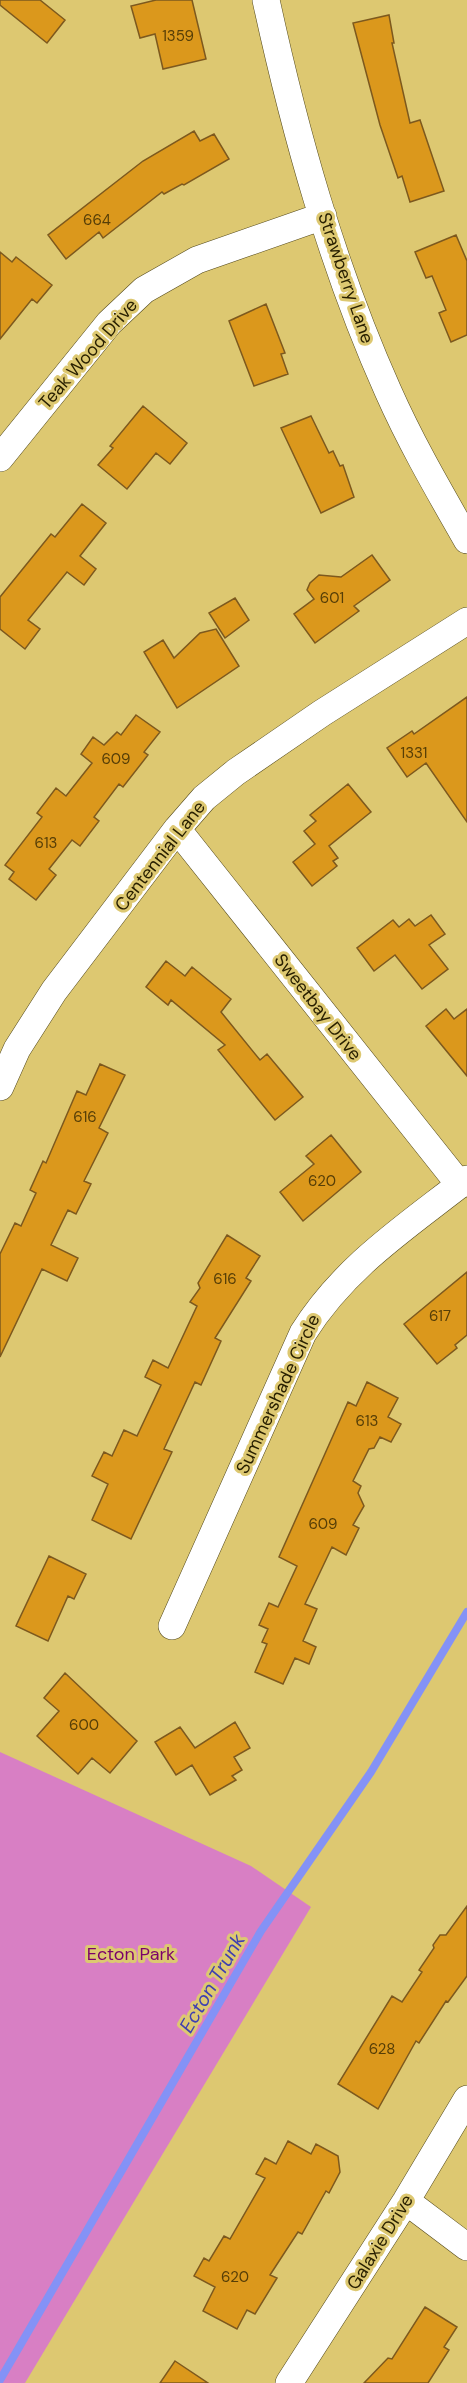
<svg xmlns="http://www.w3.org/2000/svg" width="467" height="2383" font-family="'DM Sans',sans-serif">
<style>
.green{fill:#d87fc4}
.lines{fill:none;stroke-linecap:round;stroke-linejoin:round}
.stream{stroke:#8492f6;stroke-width:8}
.building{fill:#db981c;stroke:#7d591e;stroke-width:1.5}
.minor-casing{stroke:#53481a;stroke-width:28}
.minor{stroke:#fff;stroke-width:27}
.labels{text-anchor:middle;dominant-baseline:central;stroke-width:6;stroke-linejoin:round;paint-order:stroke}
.number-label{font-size:15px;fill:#563e07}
.street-label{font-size:18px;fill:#292000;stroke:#ddc871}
.park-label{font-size:18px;fill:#7b006a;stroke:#ddc871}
.water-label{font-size:20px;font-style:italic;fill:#3e3fb1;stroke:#ddc871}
</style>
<rect width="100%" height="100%" fill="#ddc871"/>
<path class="green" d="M 0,1752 L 251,1866 L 311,1907 L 25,2383 L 0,2383 Z"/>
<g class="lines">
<path class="stream" d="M 0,2380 L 261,1931 L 371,1772 L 467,1612"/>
</g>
<path class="building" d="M 0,0 L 40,0 L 65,20 L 47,43 L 0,5 Z
M 156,0 L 192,0 L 206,59 L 163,69 L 155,34 L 140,38 L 131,6 Z
M 389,15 L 394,43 L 392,43 L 410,123 L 420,120 L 444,191 L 410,202 L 402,176 L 398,178 L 380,125 L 353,23 Z
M 194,131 L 200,141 L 214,134 L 229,159 L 184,185 L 182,184 L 164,194 L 162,192 L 103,238 L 99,232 L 66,259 L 48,235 L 143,161 Z
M 456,235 L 467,261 L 467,335 L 451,342 L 439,313 L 446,310 L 432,276 L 426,278 L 415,252 Z
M 0,252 L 12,262 L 16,257 L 52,285 L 37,303 L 32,299 L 0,339 Z
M 266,304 L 285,353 L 281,354 L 288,374 L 254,386 L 229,321 Z
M 143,406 L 187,443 L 170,464 L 156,453 L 127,489 L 98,465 L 113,448 L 110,446 Z
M 311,416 L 329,453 L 333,451 L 340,466 L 343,465 L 354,497 L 321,513 L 281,428 Z
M 82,504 L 106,523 L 80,556 L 96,569 L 84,585 L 67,572 L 28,620 L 40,629 L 25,649 L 0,629 L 0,597 L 51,534 L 55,537 Z
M 372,555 L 390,580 L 354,606 L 359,611 L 315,643 L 294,614 L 314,599 L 307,590 L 310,583 L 319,575 L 341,577 Z
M 235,598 L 249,620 L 225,638 L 209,613 Z
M 216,629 L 239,666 L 177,708 L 144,652 L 163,640 L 174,658 L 200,633 Z
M 467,697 L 467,822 L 426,763 L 407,777 L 387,748 L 412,731 L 414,734 Z
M 136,715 L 160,732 L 144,752 L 148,755 L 123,787 L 119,784 L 94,817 L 99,821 L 80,846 L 72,840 L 49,869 L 56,875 L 36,900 L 9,879 L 14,872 L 5,865 L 42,817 L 37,813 L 56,788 L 66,796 L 92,763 L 81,754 L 93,737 L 104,745 L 117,732 L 121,735 Z
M 348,784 L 371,812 L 329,846 L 338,858 L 333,861 L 337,866 L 312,886 L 293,862 L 315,844 L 304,831 L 316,821 L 310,815 Z
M 431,915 L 445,934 L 429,945 L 448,969 L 422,989 L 395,955 L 374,971 L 357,948 L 393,920 L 399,927 L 409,919 L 415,926 Z
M 166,961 L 185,976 L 192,967 L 231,999 L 221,1012 L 260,1060 L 267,1054 L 303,1097 L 275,1120 L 218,1050 L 225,1045 L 171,1000 L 168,1005 L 146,987 Z
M 446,1009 L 454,1019 L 467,1009 L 467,1076 L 426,1026 Z
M 100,1064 L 125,1075 L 99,1128 L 108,1133 L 84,1181 L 91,1184 L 76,1214 L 68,1210 L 51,1245 L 78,1258 L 67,1281 L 42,1269 L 0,1357 L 0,1254 L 15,1223 L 21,1226 L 36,1193 L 30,1190 L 43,1161 L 46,1163 L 77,1091 L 86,1095 Z
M 331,1135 L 361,1172 L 303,1221 L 280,1192 L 314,1164 L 306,1156 Z
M 227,1235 L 260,1256 L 246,1278 L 251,1281 L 215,1338 L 221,1341 L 201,1385 L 195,1382 L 164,1449 L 172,1452 L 131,1539 L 92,1520 L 108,1484 L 92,1476 L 104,1452 L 112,1456 L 124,1430 L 137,1436 L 161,1385 L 145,1377 L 153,1360 L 168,1368 L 197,1306 L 190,1302 L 200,1288 L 198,1283 Z
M 467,1272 L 467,1335 L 455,1345 L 457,1348 L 437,1364 L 404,1324 Z
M 367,1382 L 398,1398 L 388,1417 L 401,1424 L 391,1442 L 380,1437 L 374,1448 L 369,1449 L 353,1481 L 361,1486 L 358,1493 L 364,1506 L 353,1525 L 359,1528 L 346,1555 L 332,1547 L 305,1604 L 317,1609 L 303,1641 L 316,1647 L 309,1664 L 295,1658 L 283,1684 L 255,1672 L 267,1644 L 262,1642 L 268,1629 L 259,1625 L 269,1603 L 278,1607 L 297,1566 L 279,1557 L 348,1402 L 356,1406 Z
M 49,1556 L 86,1574 L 74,1599 L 68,1596 L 48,1641 L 16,1626 Z
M 65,1673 L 137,1741 L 110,1773 L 92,1758 L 78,1774 L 37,1736 L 59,1711 L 44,1698 Z
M 235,1722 L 250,1748 L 234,1757 L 242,1770 L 232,1776 L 236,1780 L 210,1795 L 192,1765 L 176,1775 L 155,1742 L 180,1727 L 195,1748 Z
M 467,1906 L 467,1976 L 448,2002 L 446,2001 L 419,2043 L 416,2041 L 378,2109 L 338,2084 L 392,1996 L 402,2002 L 422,1972 L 419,1970 L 434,1948 L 433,1945 L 440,1935 L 446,1935 Z
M 288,2141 L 311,2154 L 316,2144 L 338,2156 L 340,2172 L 329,2193 L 326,2191 L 302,2234 L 298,2232 L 270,2275 L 277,2278 L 255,2314 L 247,2310 L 237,2329 L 203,2311 L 215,2287 L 194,2276 L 204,2258 L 209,2261 L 224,2236 L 230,2239 L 265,2178 L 256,2174 L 265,2158 L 276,2164 Z
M 425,2307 L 457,2327 L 444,2347 L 449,2350 L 428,2383 L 364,2383 L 388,2358 L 392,2359 Z
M 175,2361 L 208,2383 L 160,2383 Z"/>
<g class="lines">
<g class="minor-casing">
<path id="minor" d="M 266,0 C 295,133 332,266 388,391 C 411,443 439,491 467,540
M 0,458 L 109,323 L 144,290 L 197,260 L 323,216
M 177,829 L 460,1185
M 0,1087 L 17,1049 L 54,991 L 177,829 L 204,798 L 236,772 L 322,713 L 467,621
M 172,1626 L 303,1333 C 345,1266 406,1227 467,1179
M 406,2201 L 467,2247
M 289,2383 L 406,2201 L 467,2099"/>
</g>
<use href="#minor" class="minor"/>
</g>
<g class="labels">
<g class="number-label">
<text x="178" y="36">1359</text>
<text x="97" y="220">664</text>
<text x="332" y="598">601</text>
<text x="414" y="753">1331</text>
<text x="116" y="759">609</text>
<text x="46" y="843">613</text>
<text x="85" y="1117">616</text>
<text x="322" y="1181">620</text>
<text x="225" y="1279">616</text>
<text x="440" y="1316">617</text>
<text x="367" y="1421">613</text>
<text x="323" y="1524">609</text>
<text x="84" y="1725">600</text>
<text x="382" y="2049">628</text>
<text x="235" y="2277">620</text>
</g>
<g class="street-label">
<text transform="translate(346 278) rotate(71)">Strawberry Lane</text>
<text transform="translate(88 354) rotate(-49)">Teak Wood Drive</text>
<text transform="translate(160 856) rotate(-52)">Centennial Lane</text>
<text transform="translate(318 1007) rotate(52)">Sweetbay Drive</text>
<text transform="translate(278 1394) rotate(-65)">Summershade Circle</text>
<text transform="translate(380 2242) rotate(-58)">Galaxie Drive</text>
</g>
<g class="park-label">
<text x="131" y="1954">Ecton Park</text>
</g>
<g class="water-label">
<text transform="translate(212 1983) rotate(-60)">Ecton Trunk</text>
</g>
</g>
</svg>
